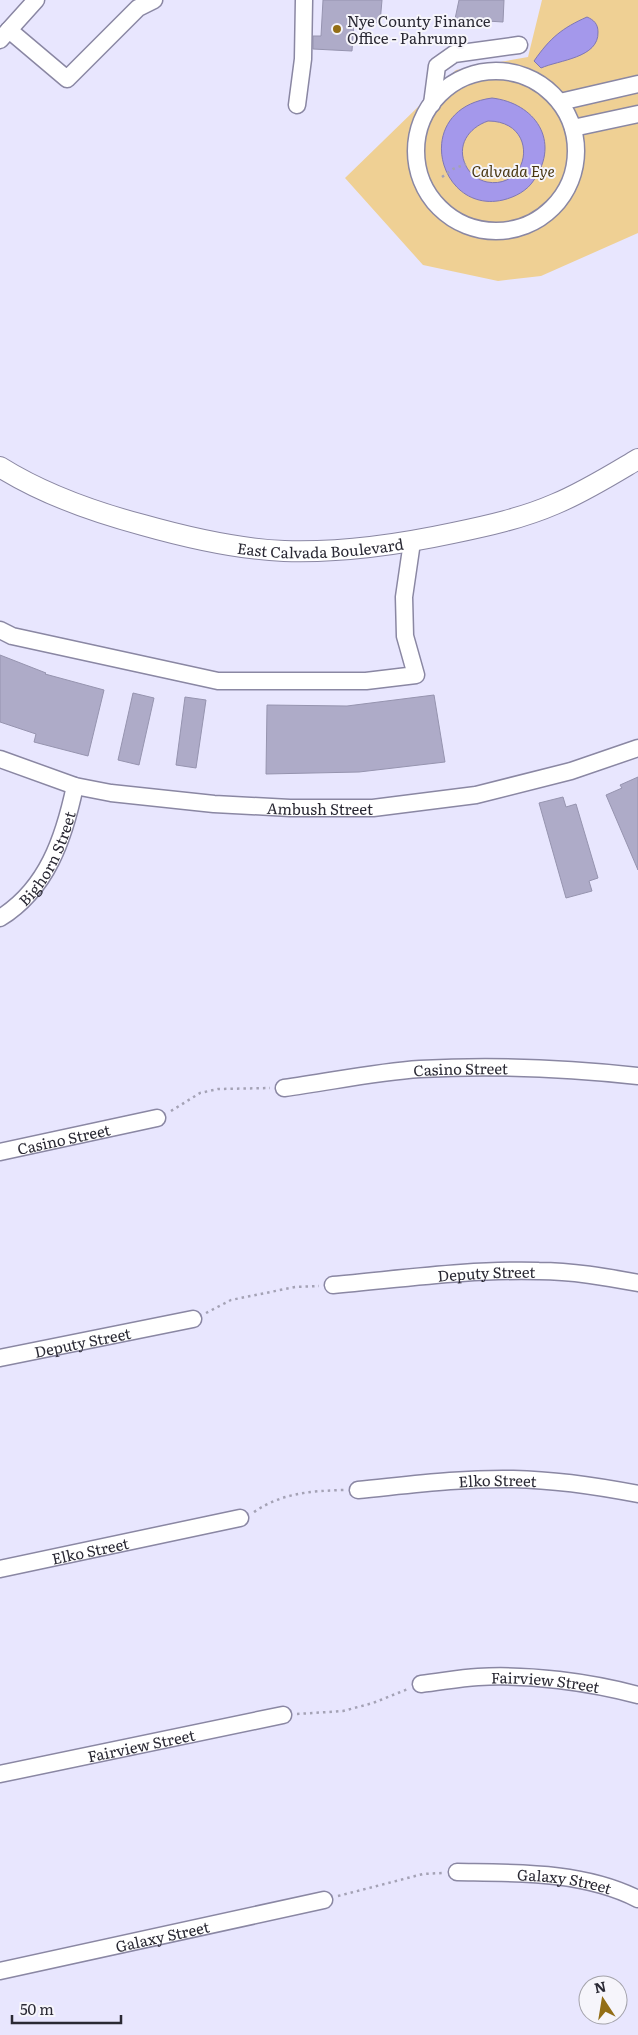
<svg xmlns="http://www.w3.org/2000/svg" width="638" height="2035" font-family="Literata,serif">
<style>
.green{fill:#efd094}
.water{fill:#a498eb;stroke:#7f77b4;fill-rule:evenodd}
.building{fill:#aeabc8;stroke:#9694af}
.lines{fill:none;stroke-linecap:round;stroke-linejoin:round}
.minor-casing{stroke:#8a87a3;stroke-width:19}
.major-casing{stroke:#8a87a3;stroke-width:22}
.path{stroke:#a4a2b5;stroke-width:2.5;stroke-dasharray:2.5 4;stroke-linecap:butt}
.minor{stroke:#fff;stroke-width:16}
.major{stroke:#fff;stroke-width:20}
.poi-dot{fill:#936e16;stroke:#f6f5fb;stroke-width:2}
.labels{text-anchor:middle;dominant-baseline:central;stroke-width:4;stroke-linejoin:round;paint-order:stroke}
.poi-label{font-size:15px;fill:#2a2934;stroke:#f6f5fb;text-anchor:start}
.park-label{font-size:15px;font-style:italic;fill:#483610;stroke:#f6f5fb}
.street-label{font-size:15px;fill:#2a2934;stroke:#f6f5fb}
</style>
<rect width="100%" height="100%" fill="#e8e6fe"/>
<path class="green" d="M 542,0 L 638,0 L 638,233 L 541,276 L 498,281 L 423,265 L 345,178 L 456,70 L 528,57 Z"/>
<path class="water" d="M 587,17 C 594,20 598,24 598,32 C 599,58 559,60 541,68 L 534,61 C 550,38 562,28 587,17 Z
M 492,98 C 535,103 561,141 534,180 C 527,191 515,197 503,200 C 438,215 410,109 492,98 ZM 488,121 C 540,121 531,190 487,182 C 478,180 470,174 466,166 C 456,146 468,128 488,121 Z"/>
<path class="building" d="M 323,0 L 382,0 L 380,23 L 354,21 L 352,51 L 313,49 L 313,36 L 321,36 Z
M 459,0 L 504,0 L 503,22 L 455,19 Z
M 0,655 L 46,673 L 45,674 L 104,690 L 88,756 L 34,742 L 36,734 L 0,722 Z
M 133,693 L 154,698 L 139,765 L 118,760 Z
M 434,695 L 445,762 L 359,772 L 266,774 L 267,705 L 347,706 Z
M 185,697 L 206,700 L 196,768 L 176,765 Z
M 638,777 L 638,870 L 606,795 L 622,788 L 620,785 Z
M 563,797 L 566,807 L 576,804 L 598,878 L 589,881 L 592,891 L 566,898 L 539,803 Z"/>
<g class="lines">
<g class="minor-casing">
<g id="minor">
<path d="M 9,30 L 67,79 L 138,8 L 154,0"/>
<path d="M 0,40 L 36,0"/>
<circle cx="496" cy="151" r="80"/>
<path d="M 560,102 L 638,84"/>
<path d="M 432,104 L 437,66 L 454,54 L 519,45"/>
<path d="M 297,105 L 303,59 L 304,0"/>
<path d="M 573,128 L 638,114"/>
<path d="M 0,630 L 12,636 L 218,681 L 366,681 L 416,675 L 405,636 L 404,597 L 412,542"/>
<path id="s1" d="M 0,759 L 75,786 L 111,793 L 214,804 L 290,808 L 373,808 L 476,795 L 571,771 L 638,748"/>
<path id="s2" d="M 0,918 C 47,889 64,838 75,786"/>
<path id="s3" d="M 284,1088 C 329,1082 375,1072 420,1069 C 493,1065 566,1068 638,1076"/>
<path id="s4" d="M 0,1152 L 157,1118"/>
<path id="s5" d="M 333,1285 C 401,1279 471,1269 539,1271 C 572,1271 606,1277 638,1283"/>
<path id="s6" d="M 0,1358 L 193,1319"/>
<path id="s7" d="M 358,1490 C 409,1485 461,1478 513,1479 C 555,1480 597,1486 638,1494"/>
<path id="s8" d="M 0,1569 L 240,1518"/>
<path id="s9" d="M 421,1684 C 440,1682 459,1678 478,1677 C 529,1674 589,1682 638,1695"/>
<path id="s10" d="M 0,1774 L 283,1715"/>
<path id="s11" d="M 457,1872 C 517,1873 583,1871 638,1899"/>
<path id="s12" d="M 0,1971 L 324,1900"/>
</g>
</g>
<g class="major-casing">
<g id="major">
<path id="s13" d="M 0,467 C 43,494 94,512 143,525 C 189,538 236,549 284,551 C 342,553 397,545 453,533 C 487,526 523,518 555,504 C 584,492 611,475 638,459"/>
</g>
</g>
<path class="path" d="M 442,177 L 453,169 L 466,164
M 171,1111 L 200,1093 L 218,1089 L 270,1088
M 206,1313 L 231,1300 L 295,1287 L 319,1286
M 254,1512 C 282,1493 310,1491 344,1490
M 297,1714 L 343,1711 L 373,1703 L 408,1689
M 338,1896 L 423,1874 L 442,1873"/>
<use href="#minor" class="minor"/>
<use href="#major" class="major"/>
</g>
<circle class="poi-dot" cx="337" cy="29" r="5"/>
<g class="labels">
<g class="poi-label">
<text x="347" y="20">Nye County Finance<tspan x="347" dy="17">Office - Pahrump</tspan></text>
</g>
<g class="park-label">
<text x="513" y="170">Calvada Eye</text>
</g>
<g class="street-label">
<text stroke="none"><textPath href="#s13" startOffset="335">East Calvada Boulevard</textPath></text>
<text stroke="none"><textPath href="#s1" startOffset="326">Ambush Street</textPath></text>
<text stroke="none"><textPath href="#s2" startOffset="78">Bighorn Street</textPath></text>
<text stroke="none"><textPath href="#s3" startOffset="178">Casino Street</textPath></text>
<text stroke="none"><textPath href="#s4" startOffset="65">Casino Street</textPath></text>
<text stroke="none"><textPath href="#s5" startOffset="154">Deputy Street</textPath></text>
<text stroke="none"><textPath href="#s6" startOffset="84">Deputy Street</textPath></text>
<text stroke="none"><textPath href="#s7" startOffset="140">Elko Street</textPath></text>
<text stroke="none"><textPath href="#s8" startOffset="92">Elko Street</textPath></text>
<text stroke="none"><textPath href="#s9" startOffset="125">Fairview Street</textPath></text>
<text stroke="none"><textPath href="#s10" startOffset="144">Fairview Street</textPath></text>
<text stroke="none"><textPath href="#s11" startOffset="108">Galaxy Street</textPath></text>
<text stroke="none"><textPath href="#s12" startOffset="166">Galaxy Street</textPath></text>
</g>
</g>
<g transform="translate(603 2000) rotate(348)"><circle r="24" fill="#f6f5fb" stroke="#a4a3ab"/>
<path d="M0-4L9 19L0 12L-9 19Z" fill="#936e16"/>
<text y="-8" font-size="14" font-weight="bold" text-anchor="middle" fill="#2a2934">N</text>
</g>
<path d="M12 2015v8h109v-8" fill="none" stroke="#2a2934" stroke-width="2.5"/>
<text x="20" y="2015" font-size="15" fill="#2a2934" stroke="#f6f5fb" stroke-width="4" paint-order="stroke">50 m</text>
</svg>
